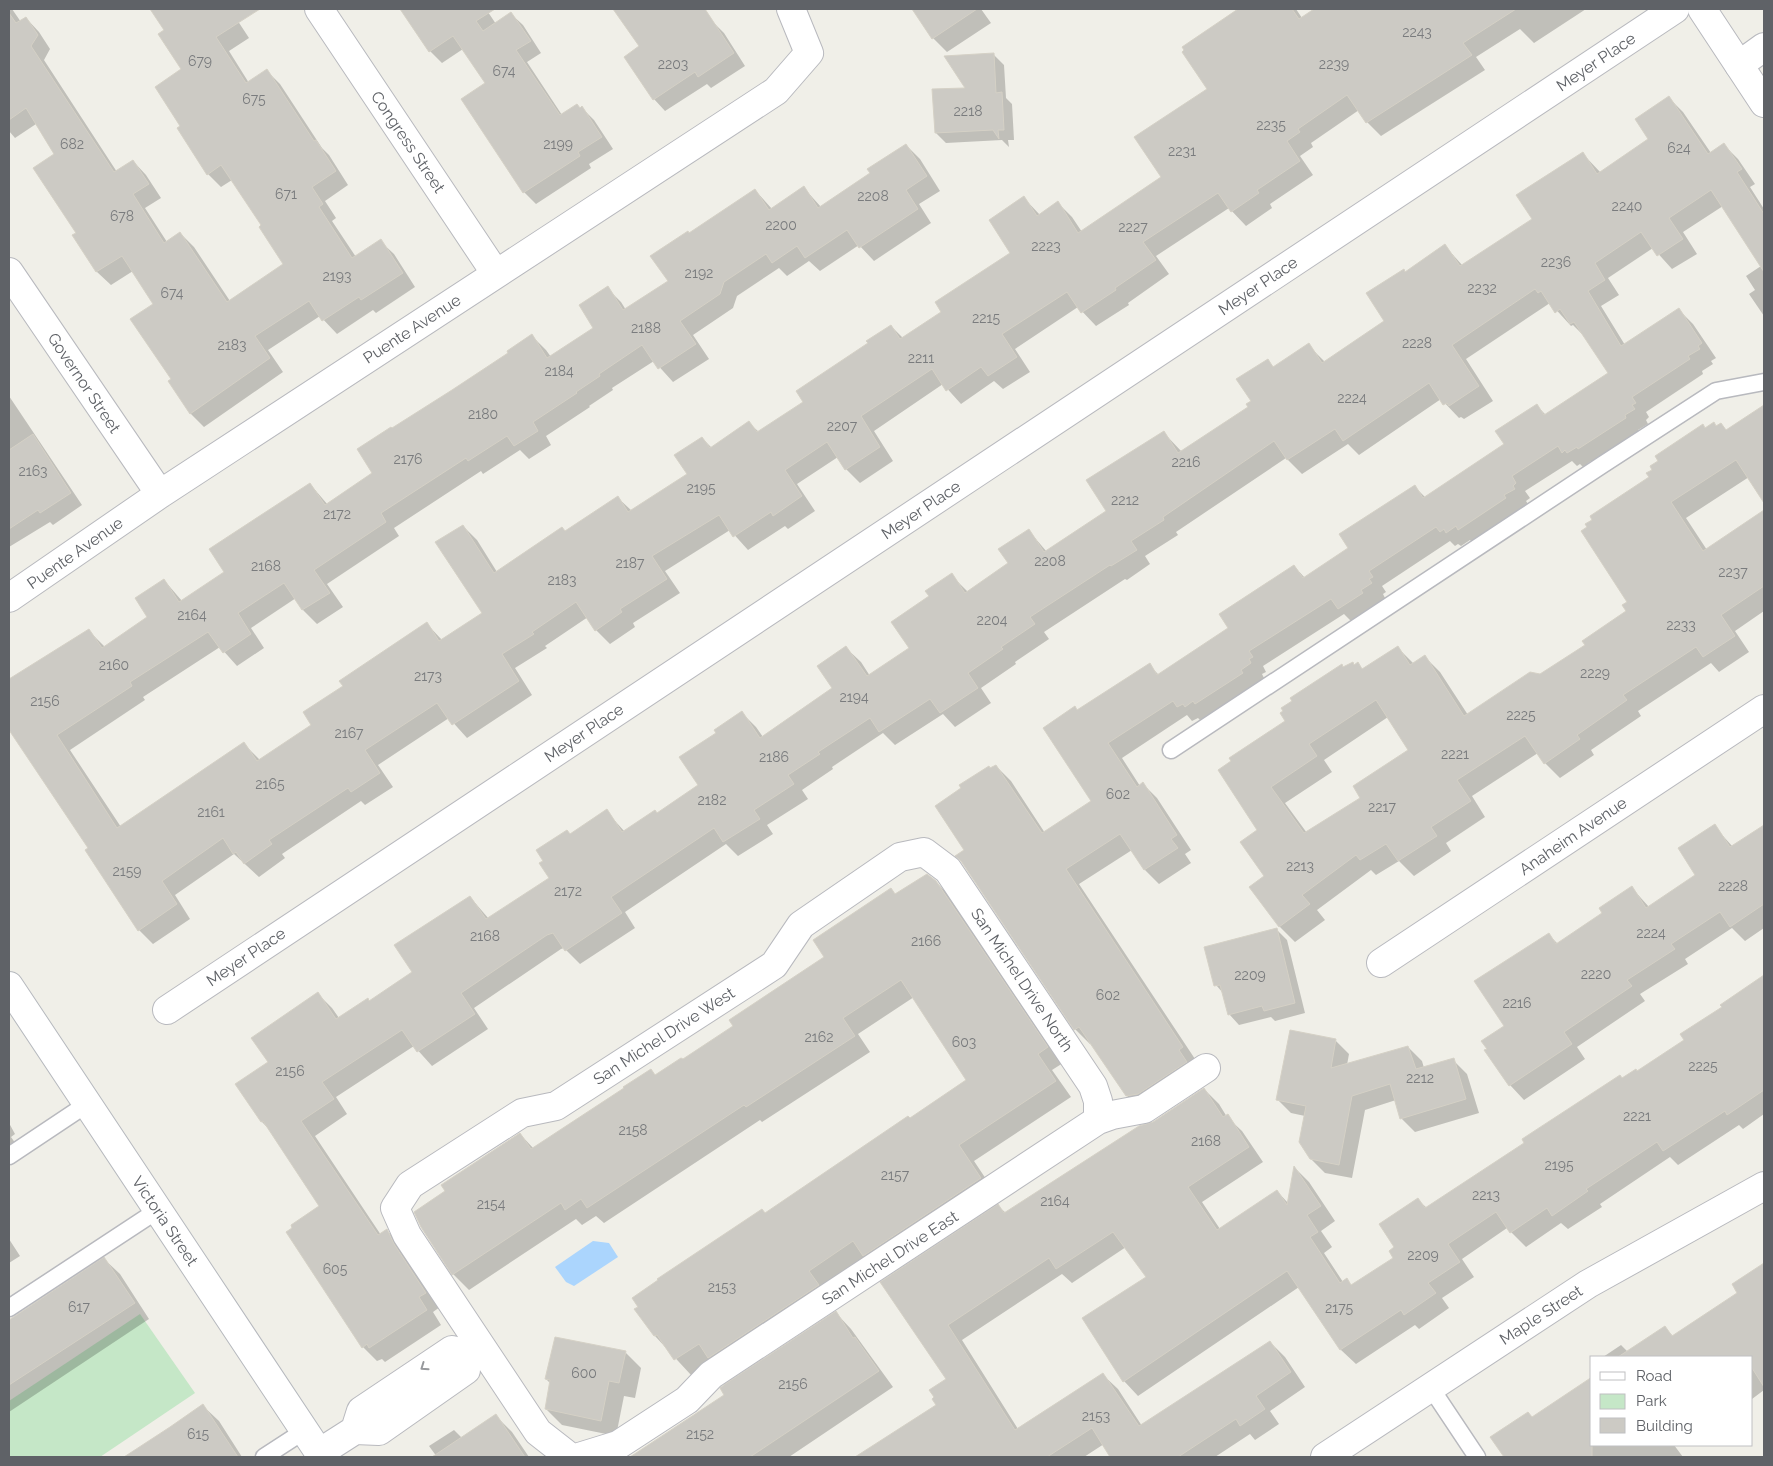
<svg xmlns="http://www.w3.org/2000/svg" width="1773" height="1466" font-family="Raleway,sans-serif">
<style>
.green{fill:#c5e7c7}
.water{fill:#abd5fd}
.shadow{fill:#0003;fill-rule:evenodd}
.building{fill:#cccac4;stroke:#d5d1c6;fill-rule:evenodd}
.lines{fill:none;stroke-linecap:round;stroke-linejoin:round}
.service-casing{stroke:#b8b9be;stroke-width:19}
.minor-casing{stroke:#b8b9be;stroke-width:30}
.tertiary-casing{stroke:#b8b9be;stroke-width:30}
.secondary-casing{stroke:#b6b9be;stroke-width:30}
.service{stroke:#fff;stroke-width:16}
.minor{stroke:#fff;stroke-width:28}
.tertiary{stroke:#fff;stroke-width:28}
.secondary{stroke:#fff;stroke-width:28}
.oneway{stroke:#97999c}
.labels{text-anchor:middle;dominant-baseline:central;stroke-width:4;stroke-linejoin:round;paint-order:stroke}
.number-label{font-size:14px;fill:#7a7c7e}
.street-label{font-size:16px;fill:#5f6267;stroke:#fff}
</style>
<rect width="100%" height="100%" fill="#f0efe8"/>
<path class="green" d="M 140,1314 L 195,1393 L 100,1457 L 9,1457 L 9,1401 Z"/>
<path class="water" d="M 593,1241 L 609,1243 L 618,1257 L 574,1286 L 566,1282 L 555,1267 Z"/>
<path class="shadow" d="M 9,9 L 12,9 L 21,22 L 26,18 L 39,32 L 50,49 L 44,60 L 117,172 L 133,161 L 146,175 L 161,198 L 145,208 L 167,242 L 180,233 L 194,247 L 230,301 L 285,265 L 263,226 L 232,180 L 221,187 L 208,174 L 182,126 L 182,70 L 165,31 L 151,9 L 230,9 L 249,38 L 229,51 L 249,83 L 267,71 L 280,84 L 322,148 L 329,155 L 348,185 L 325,201 L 336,218 L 332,221 L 356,257 L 380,241 L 394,254 L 415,287 L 376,313 L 373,310 L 337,334 L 320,316 L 268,350 L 283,372 L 204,427 L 191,414 L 170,381 L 173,379 L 155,304 L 133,271 L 111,285 L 97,272 L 74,236 L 77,234 L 55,155 L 36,124 L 15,138 L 9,131 Z
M 406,9 L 486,9 L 496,24 L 511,14 L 523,25 L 541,53 L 527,62 L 562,115 L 582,108 L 594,120 L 613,149 L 589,164 L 591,168 L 536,204 L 524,192 L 463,99 L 487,84 L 463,49 L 442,63 L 430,51 L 407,17 L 410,15 Z
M 628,9 L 672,9 L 690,36 L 712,21 L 724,33 L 745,66 L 711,88 L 707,84 L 665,111 L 654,99 L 641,47 L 619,15 Z
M 914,9 L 981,9 L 991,23 L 947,52 L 933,38 Z
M 1240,9 L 1296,9 L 1302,18 L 1316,9 L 1443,9 L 1448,16 L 1460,9 L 1586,9 L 1534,43 L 1520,29 L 1476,57 L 1485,70 L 1381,136 L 1367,122 L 1359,110 L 1311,143 L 1313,147 L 1300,156 L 1313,175 L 1270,204 L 1272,208 L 1246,226 L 1229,208 L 1156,256 L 1169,274 L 1128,303 L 1129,305 L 1096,326 L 1078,307 L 1015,349 L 1030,372 L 1003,389 L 994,381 L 961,404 L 943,384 L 874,431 L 893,461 L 860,483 L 846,469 L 838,457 L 797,484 L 815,511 L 788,529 L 785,526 L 748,550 L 730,530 L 665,571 L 680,593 L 633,623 L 635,627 L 610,644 L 596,630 L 588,617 L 545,646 L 547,648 L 515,668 L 532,695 L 467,738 L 449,718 L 378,765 L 393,787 L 365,805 L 361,801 L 282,854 L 285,858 L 259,877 L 234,854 L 175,895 L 190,919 L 153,944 L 139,930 L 90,848 L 9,727 L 9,684 L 10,683 L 9,680 L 89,631 L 105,647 L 149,617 L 164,580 L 182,601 L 226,572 L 310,484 L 328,505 L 374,474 L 392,430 L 510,353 L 532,336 L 546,350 L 551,357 L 595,328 L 607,288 L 621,302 L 626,310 L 669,282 L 689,234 L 755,190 L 772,209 L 804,188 L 821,207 L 872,174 L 906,145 L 920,159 L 940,191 L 919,204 L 931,223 L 874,261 L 859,245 L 820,271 L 809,261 L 787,276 L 779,268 L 737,296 L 733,308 L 693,335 L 709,359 L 673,382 L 654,361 L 612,388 L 613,390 L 589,406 L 590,407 L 546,436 L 551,445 L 529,459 L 520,450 L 483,474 L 481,471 L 394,528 L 399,536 L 327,584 L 343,607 L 317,624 L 303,610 L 296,598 L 251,628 L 264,648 L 237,666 L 220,647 L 143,697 L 145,700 L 70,750 L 121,827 L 244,744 L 260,760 L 313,725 L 344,687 L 427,624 L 442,640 L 484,613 L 463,526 L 477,540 L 497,572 L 566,532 L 618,498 L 632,511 L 688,475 L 702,438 L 712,448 L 749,423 L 759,432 L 805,402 L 869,343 L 891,326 L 903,338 L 943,312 L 1012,253 L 1024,198 L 1040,215 L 1058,203 L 1072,217 L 1082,232 L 1162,177 L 1208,89 L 1183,47 Z
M 993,54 L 1004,65 L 1006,98 L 1012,104 L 1014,140 L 1008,140 L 1009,147 L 1002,140 L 946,143 L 936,133 Z
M 1669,98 L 1683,112 L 1711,153 L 1724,145 L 1738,159 L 1755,184 L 1750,187 L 1764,209 L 1764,222 L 1745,235 L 1745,238 L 1764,225 L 1764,247 L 1758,252 L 1743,237 L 1723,206 L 1683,232 L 1697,254 L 1672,269 L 1653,248 L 1608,278 L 1619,295 L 1601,306 L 1625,345 L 1679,310 L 1693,324 L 1716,358 L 1711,361 L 1713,364 L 1702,371 L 1703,374 L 1646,412 L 1649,417 L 1646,420 L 1648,424 L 1638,430 L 1640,433 L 1594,463 L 1591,461 L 1583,467 L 1580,464 L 1577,466 L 1572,461 L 1525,491 L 1530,498 L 1526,501 L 1528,504 L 1518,510 L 1520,513 L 1473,543 L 1470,540 L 1461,546 L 1458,544 L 1455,546 L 1450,541 L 1382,586 L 1386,592 L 1383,594 L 1385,598 L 1375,605 L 1376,607 L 1353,623 L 1344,614 L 1263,666 L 1266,672 L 1262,674 L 1264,678 L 1254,685 L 1256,688 L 1211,718 L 1208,715 L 1200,720 L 1198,718 L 1192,721 L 1187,715 L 1122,758 L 1140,786 L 1143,784 L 1157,798 L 1191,850 L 1185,854 L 1191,863 L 1159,884 L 1145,870 L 1132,850 L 1079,884 L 1197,1062 L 1193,1064 L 1201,1077 L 1153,1108 L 1142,1110 L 1127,1096 L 1091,1042 L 1090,1044 L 1075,1029 L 963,862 L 957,856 L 965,850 L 936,806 L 962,789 L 960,786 L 989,767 L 991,770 L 996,766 L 1011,781 L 1045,833 L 1092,802 L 1044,728 L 1075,708 L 1078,711 L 1149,665 L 1159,675 L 1230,628 L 1221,614 L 1294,566 L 1305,578 L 1350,548 L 1341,535 L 1414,486 L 1426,498 L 1506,445 L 1497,432 L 1537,406 L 1546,415 L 1609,373 L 1586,338 L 1573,325 L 1571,326 L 1550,303 L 1466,359 L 1493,401 L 1464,419 L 1461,417 L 1459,418 L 1441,399 L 1359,455 L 1348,444 L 1302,474 L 1286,458 L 1176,532 L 1178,535 L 1145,556 L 1150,564 L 1127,580 L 1125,579 L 1044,632 L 1049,639 L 1015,662 L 1016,664 L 981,688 L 991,703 L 955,727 L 943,714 L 895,745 L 883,733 L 832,767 L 833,769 L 802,790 L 808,799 L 767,825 L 773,834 L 738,856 L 726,844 L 625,912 L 635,928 L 580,964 L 564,948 L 561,949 L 474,1008 L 488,1029 L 432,1066 L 414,1046 L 336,1097 L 347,1114 L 315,1136 L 381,1235 L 387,1231 L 402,1245 L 408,1260 L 440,1307 L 433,1312 L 441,1325 L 385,1362 L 382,1359 L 377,1361 L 363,1347 L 288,1232 L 294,1228 L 292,1225 L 321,1207 L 271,1131 L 262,1122 L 237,1085 L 269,1063 L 253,1039 L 318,994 L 332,1008 L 339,1018 L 368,1000 L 370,1002 L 414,973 L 396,945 L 470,897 L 489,919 L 551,879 L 541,864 L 545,861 L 538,851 L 567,831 L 570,835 L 606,811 L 625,832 L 655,811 L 657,814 L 699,786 L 681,758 L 718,734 L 715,730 L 742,713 L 756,727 L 763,737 L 834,688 L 819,666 L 846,648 L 861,662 L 870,676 L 910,649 L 893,622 L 931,597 L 927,592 L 951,575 L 968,592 L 1010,564 L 1000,549 L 1029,531 L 1047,552 L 1108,511 L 1087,480 L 1164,433 L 1182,452 L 1250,408 L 1248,404 L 1252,401 L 1238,380 L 1267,361 L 1275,368 L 1308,345 L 1325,362 L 1386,322 L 1368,294 L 1403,271 L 1406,273 L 1445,246 L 1463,266 L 1534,220 L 1518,196 L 1583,154 L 1601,173 L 1650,139 L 1637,120 Z
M 1764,264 L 1764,316 L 1749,294 L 1755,290 L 1746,276 Z
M 9,396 L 82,505 L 53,525 L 50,522 L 9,547 Z
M 1762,409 L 1764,411 L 1764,500 L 1749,477 L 1686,518 L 1707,550 L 1764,512 L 1764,611 L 1735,631 L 1749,652 L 1719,672 L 1711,663 L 1638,711 L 1641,716 L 1591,750 L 1594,755 L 1560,778 L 1545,763 L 1538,753 L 1472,796 L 1485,817 L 1446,843 L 1451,851 L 1414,876 L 1399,861 L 1376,875 L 1371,870 L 1317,910 L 1325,920 L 1295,942 L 1280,927 L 1251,887 L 1266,876 L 1258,830 L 1287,721 L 1344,669 L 1352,663 L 1355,666 L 1357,664 L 1363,670 L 1398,648 L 1414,664 L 1425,657 L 1440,672 L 1468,715 L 1540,676 L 1586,645 L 1628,611 L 1651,478 L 1706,429 L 1717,427 L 1721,425 L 1727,431 ZM 1388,717 L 1410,751 L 1362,798 L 1307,833 L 1285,803 L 1332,772 L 1324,760 Z
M 1714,826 L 1733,847 L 1764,827 L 1764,928 L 1745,941 L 1732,928 L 1685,959 L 1688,964 L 1640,994 L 1645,1001 L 1577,1047 L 1585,1059 L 1524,1100 L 1510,1085 L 1506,1026 L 1549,935 L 1558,944 L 1604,913 L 1632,888 L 1649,907 L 1697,876 Z
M 936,882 L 952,898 L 1063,1063 L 1052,1070 L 1071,1097 L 974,1161 L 996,1194 L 691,1375 L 655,1336 L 766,1214 L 968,1080 L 914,997 L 858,1034 L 870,1052 L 762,1122 L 760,1120 L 604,1223 L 596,1216 L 582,1225 L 576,1219 L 469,1290 L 453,1274 L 422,1227 L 447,1191 L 520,1134 L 534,1149 L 626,1088 L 650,1070 L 656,1076 L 683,1061 L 735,1026 L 826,958 L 896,895 Z
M 1276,929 L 1287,940 L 1305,1013 L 1275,1021 L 1271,1017 L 1239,1025 L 1229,1014 L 1223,993 L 1216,985 Z
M 1764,977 L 1764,1114 L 1743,1129 L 1739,1125 L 1678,1165 L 1670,1157 L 1600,1204 L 1602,1207 L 1568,1229 L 1561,1223 L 1526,1247 L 1507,1228 L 1462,1259 L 1474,1277 L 1442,1298 L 1449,1308 L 1419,1329 L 1415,1325 L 1356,1364 L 1341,1350 L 1299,1287 L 1138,1396 L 1124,1381 L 1148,1278 L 1126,1247 L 1072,1283 L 1062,1274 L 962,1340 L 1018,1429 L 1103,1375 L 1118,1389 L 1142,1426 L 1270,1342 L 1285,1357 L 1305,1387 L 1270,1411 L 1279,1424 L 1255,1440 L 1250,1434 L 1215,1457 L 1112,1457 L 1104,1444 L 1084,1457 L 857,1457 L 937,1405 L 948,1379 L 882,1283 L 998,1206 L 1006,1213 L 1153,1123 L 1204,1089 L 1219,1104 L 1227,1117 L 1242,1131 L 1263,1162 L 1202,1202 L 1220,1229 L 1277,1191 L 1288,1203 L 1295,1168 L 1309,1182 L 1335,1221 L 1321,1231 L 1332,1247 L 1324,1253 L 1343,1282 L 1346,1280 L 1352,1286 L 1395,1258 L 1396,1248 L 1418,1200 L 1427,1208 L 1623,1080 L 1637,1072 L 1685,1040 L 1723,1007 L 1722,1005 Z
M 1335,1040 L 1349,1054 L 1347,1065 L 1408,1047 L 1422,1061 L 1424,1068 L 1453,1060 L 1467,1074 L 1479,1113 L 1415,1132 L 1401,1118 L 1396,1100 L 1365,1110 L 1352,1178 L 1325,1173 L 1311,1159 L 1305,1116 L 1291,1113 L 1278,1100 Z
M 9,1123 L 15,1134 L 11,1137 L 18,1147 L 9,1153 Z
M 9,1239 L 20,1256 L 9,1263 Z
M 104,1259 L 120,1274 L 149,1319 L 9,1412 L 9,1322 Z
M 1764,1264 L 1764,1390 L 1752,1399 L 1752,1357 L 1603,1357 L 1621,1345 L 1628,1352 L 1665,1328 L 1674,1337 L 1739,1293 L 1733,1284 Z
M 836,1313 L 851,1329 L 893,1387 L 789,1457 L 633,1457 L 726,1396 Z
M 625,1352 L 641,1368 L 635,1398 L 624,1396 L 616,1436 L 562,1425 L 546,1409 L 551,1384 L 546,1379 Z
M 203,1406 L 219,1421 L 242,1457 L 126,1457 Z
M 496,1416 L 512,1432 L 529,1457 L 437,1457 L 429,1446 L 454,1430 L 462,1438 Z
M 1533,1418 L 1592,1445 L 1674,1445 L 1683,1457 L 1506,1457 L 1492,1437 Z"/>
<path class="building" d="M 150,9 L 260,9 L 216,37 L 246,83 L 267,69 L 314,141 L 316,140 L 336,171 L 312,187 L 323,204 L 319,207 L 352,258 L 381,239 L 403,273 L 361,300 L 359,297 L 322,321 L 309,301 L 255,336 L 270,358 L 190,414 L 168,381 L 171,379 L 130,319 L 153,304 L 122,256 L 96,272 L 72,235 L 76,233 L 33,168 L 54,154 L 26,108 L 9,120 L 9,13 L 16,23 L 26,17 L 38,35 L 31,46 L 114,172 L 133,160 L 149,184 L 133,194 L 164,243 L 180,232 L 227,302 L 283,264 L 259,227 L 261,225 L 221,165 L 207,175 L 177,128 L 180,126 L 155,87 L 181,69 L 158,34 L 164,30 Z
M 400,9 L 495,9 L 476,21 L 483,31 L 511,12 L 531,41 L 516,50 L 560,115 L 577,104 L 580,108 L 582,106 L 602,137 L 578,152 L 580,156 L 523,193 L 461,99 L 485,83 L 453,36 L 429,52 Z
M 613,9 L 705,9 L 734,53 L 698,77 L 695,72 L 653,100 L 624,57 L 639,46 Z
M 912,9 L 977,9 L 932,39 Z
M 1238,9 L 1292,9 L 1299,19 L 1314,9 L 1516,9 L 1463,43 L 1472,55 L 1366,123 L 1347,95 L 1298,129 L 1300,132 L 1287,141 L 1300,161 L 1257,190 L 1259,193 L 1231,212 L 1218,193 L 1143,242 L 1156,260 L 1115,288 L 1116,290 L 1081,313 L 1067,292 L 1002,334 L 1017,357 L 988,376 L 981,367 L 946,391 L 932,369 L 861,416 L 880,447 L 845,470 L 827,442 L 785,470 L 802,496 L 773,516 L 771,512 L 733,537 L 719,515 L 652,556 L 667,579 L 620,609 L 622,612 L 595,631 L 576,602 L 532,632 L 534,634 L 502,654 L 519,681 L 452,725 L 437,703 L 365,750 L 380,773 L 351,792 L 348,788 L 269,840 L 272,844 L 244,864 L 236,852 L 233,854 L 223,838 L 162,881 L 177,904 L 138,931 L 85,850 L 88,848 L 9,730 L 9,679 L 89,629 L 102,648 L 147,617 L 135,598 L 164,579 L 179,602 L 224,572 L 209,549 L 310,483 L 325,505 L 372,473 L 357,449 L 391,427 L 392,428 L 452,390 L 508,353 L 507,351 L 532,334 L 547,358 L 593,328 L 579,305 L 608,286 L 623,310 L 668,281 L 650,256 L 688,231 L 689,233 L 755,189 L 769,210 L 804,186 L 818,208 L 870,173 L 867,169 L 906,144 L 927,176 L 906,190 L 918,209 L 859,248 L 847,230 L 805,258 L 797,246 L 772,263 L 766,254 L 724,282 L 720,294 L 680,321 L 696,344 L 658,369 L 642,345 L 599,374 L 600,376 L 576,392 L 577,393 L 533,422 L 538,431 L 514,446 L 507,436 L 468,461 L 466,458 L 381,513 L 386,522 L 314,570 L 330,593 L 302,610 L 284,583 L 238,613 L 251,634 L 223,653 L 208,632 L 130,682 L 132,686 L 57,735 L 117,828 L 244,742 L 257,761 L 311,725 L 303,712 L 343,686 L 339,681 L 427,622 L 439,641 L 482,613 L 435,542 L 463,525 L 494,573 L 562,527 L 565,531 L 618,496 L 628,512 L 687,474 L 674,455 L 702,437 L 710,448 L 749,421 L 757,432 L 803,402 L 796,391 L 868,343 L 866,341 L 891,325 L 900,339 L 941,312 L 935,302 L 1010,253 L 989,220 L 1024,196 L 1037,216 L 1058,201 L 1078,233 L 1161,177 L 1134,137 L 1207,89 L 1182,52 L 1184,50 L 1182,47 Z
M 994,53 L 996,93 L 1002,92 L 1004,130 L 998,130 L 999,139 L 993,130 L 935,133 L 932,89 L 965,88 L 944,56 Z
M 1669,96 L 1708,154 L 1724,143 L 1742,169 L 1737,172 L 1764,214 L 1764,272 L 1711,190 L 1669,218 L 1683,239 L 1657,256 L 1641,232 L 1595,263 L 1605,280 L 1588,291 L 1621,346 L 1679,308 L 1702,343 L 1698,346 L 1700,349 L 1688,356 L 1690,359 L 1632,397 L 1636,403 L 1632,405 L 1635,409 L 1625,415 L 1626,418 L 1578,449 L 1577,447 L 1567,453 L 1565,450 L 1562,453 L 1558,446 L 1512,476 L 1516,483 L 1513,486 L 1515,489 L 1504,495 L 1506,498 L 1458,530 L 1456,526 L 1446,533 L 1444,529 L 1440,532 L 1436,527 L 1369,571 L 1373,577 L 1369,579 L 1372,583 L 1361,590 L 1363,593 L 1338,609 L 1331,599 L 1249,651 L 1253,657 L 1249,659 L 1251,663 L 1241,670 L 1243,673 L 1195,704 L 1193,701 L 1185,707 L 1183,704 L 1177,707 L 1173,701 L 1108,743 L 1137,787 L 1143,782 L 1177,835 L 1171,839 L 1178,848 L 1144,870 L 1120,834 L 1066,869 L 1183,1047 L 1179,1050 L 1187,1062 L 1138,1094 L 1126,1096 L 1079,1027 L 1074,1030 L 961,861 L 955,856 L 964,850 L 935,806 L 961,788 L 959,785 L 989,766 L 990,768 L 996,765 L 1042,833 L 1091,801 L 1043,728 L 1075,706 L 1077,710 L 1150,663 L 1157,675 L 1228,628 L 1219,614 L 1294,565 L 1303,578 L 1348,548 L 1339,534 L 1415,485 L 1423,498 L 1504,444 L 1495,431 L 1537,404 L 1544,415 L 1608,373 L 1574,322 L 1570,324 L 1560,309 L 1555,313 L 1541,291 L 1538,293 L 1535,289 L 1452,345 L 1479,386 L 1449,406 L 1447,403 L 1443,405 L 1429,383 L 1343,441 L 1335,429 L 1287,460 L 1274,441 L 1163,517 L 1164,520 L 1131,541 L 1137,550 L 1111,566 L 1110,565 L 1030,617 L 1035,624 L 1001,647 L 1003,649 L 968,673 L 978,688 L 940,713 L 930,699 L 879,732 L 870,718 L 818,752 L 820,754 L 788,775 L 794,784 L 754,810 L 760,819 L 723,842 L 714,828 L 611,897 L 622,913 L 565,951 L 553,933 L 547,935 L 461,993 L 475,1014 L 417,1052 L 402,1030 L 322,1082 L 334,1099 L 301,1121 L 378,1235 L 387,1229 L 394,1244 L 426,1293 L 419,1297 L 427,1310 L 369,1348 L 367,1344 L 362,1348 L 286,1232 L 292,1228 L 291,1225 L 319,1206 L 263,1121 L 261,1122 L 235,1084 L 268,1062 L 251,1038 L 318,992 L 336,1019 L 368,998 L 369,1001 L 412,972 L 394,945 L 470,896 L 486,919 L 549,878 L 539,863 L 543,861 L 536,850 L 567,830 L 570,834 L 607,809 L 622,832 L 655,810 L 657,813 L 698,785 L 679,757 L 716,733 L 714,730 L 742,711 L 760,738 L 832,688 L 817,666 L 846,646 L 867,676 L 909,648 L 891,622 L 929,596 L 925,591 L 952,573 L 965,593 L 1008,563 L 998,549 L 1029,529 L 1044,552 L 1106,511 L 1086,480 L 1164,431 L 1178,453 L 1248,407 L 1246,404 L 1251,401 L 1236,379 L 1268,359 L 1273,367 L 1309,343 L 1322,363 L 1384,321 L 1366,293 L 1404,269 L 1405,272 L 1445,244 L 1460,266 L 1532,219 L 1516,195 L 1583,152 L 1597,174 L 1648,139 L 1635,119 Z
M 1764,405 L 1764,503 L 1736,460 L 1671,502 L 1703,551 L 1764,510 L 1764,586 L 1721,615 L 1735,636 L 1703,657 L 1696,647 L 1623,695 L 1627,700 L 1577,735 L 1580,739 L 1544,764 L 1525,736 L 1457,780 L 1471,801 L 1431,827 L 1437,836 L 1398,861 L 1386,844 L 1360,860 L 1356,855 L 1302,895 L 1310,904 L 1279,927 L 1249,887 L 1264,876 L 1240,842 L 1257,830 L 1218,770 L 1231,761 L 1229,758 L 1285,721 L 1280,713 L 1283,711 L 1281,708 L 1292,701 L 1290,698 L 1342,664 L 1343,667 L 1353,662 L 1354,665 L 1358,662 L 1362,669 L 1398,646 L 1410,665 L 1425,655 L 1464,716 L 1530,672 L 1540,674 L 1585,645 L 1582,641 L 1626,611 L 1622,605 L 1627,602 L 1581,531 L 1587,527 L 1585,524 L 1592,520 L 1590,516 L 1649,477 L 1646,473 L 1652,470 L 1650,466 L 1658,461 L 1655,456 L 1703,424 L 1705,428 L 1714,422 L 1716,426 L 1721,423 L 1726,430 ZM 1376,700 L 1408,750 L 1353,786 L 1360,798 L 1304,833 L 1271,787 L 1317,756 L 1309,744 Z
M 33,434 L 71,493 L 40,513 L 38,510 L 9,529 L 9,450 Z
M 1715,824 L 1730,847 L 1764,825 L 1764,904 L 1730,927 L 1720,912 L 1671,944 L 1675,949 L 1627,980 L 1632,986 L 1564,1032 L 1572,1044 L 1509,1086 L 1484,1050 L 1487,1049 L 1481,1041 L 1504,1026 L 1474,981 L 1549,933 L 1556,944 L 1602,913 L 1599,908 L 1632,886 L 1646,908 L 1695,875 L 1678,848 Z
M 927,874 L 936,881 L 1048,1047 L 1038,1054 L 1056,1081 L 959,1145 L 981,1178 L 863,1256 L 853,1241 L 809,1271 L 819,1285 L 708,1358 L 699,1344 L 674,1360 L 657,1335 L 654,1336 L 634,1309 L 638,1307 L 632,1298 L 658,1280 L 657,1279 L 762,1209 L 765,1213 L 908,1116 L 910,1118 L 966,1080 L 901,980 L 843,1018 L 855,1036 L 746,1107 L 744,1105 L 587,1208 L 581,1199 L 565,1210 L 561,1203 L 452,1275 L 421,1227 L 414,1212 L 445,1191 L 441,1185 L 520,1133 L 531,1149 L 624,1088 L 623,1087 L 651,1069 L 655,1075 L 681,1058 L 683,1059 L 733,1026 L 729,1020 L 824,957 L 813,940 L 891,888 L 895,894 Z
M 1277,928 L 1295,1003 L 1264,1011 L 1262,1006 L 1228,1015 L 1220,985 L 1214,986 L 1204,947 Z
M 1764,975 L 1764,1090 L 1727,1115 L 1725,1111 L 1663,1151 L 1657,1142 L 1586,1189 L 1588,1191 L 1552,1216 L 1547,1208 L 1510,1233 L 1496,1212 L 1448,1244 L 1460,1262 L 1428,1283 L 1436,1293 L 1404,1315 L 1401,1310 L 1340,1350 L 1287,1271 L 1123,1382 L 1082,1318 L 1146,1277 L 1113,1232 L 1056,1269 L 1049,1258 L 948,1325 L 1015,1430 L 1103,1373 L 1139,1426 L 1270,1341 L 1291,1372 L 1256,1396 L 1265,1409 L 1240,1426 L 1236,1419 L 1178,1457 L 1110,1457 L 1092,1428 L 1047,1457 L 855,1457 L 936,1405 L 932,1399 L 934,1397 L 929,1390 L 946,1379 L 880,1282 L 998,1204 L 1004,1213 L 1139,1126 L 1153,1122 L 1204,1088 L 1223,1117 L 1228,1114 L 1249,1147 L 1188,1187 L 1217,1230 L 1277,1190 L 1287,1205 L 1294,1166 L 1321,1206 L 1307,1215 L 1318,1232 L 1310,1237 L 1340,1283 L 1347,1278 L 1351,1285 L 1393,1258 L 1389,1251 L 1394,1247 L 1379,1224 L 1418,1198 L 1425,1208 L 1524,1143 L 1522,1139 L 1620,1075 L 1622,1078 L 1636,1069 L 1637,1071 L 1684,1040 L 1680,1034 L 1722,1007 L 1720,1005 Z
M 1290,1030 L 1336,1039 L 1331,1068 L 1408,1046 L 1416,1069 L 1454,1058 L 1466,1099 L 1400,1119 L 1390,1084 L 1352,1096 L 1339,1165 L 1310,1159 L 1299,1142 L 1306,1106 L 1276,1100 Z
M 104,1257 L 135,1303 L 9,1385 L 9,1320 Z
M 1764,1263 L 1764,1387 L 1752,1368 L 1752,1357 L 1618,1357 L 1665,1326 L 1672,1336 L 1737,1293 L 1732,1284 Z
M 836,1311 L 853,1338 L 855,1337 L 879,1371 L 750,1457 L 630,1457 L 724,1395 L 720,1388 L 725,1384 Z
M 555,1337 L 626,1351 L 619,1383 L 609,1381 L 601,1421 L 545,1409 L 550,1380 L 545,1379 Z
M 1592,1377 L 1592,1457 L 1504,1457 L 1490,1437 L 1528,1412 L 1532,1417 Z
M 203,1404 L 238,1457 L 124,1457 L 170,1427 Z
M 496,1414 L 525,1457 L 432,1457 Z"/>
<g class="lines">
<g class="service-casing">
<path id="service" d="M 1171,750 L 1602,465 L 1716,391 L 1764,382
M 9,1156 L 87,1104
M 9,1308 L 158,1210
M 1431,1388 L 1477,1457
M 264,1457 L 304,1431"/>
</g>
<g class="minor-casing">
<path id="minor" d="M 319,9 L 496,274
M 1739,65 L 1764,47
M 9,272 L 160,494
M 9,598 L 160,494 L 776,91 L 809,53 L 791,9
M 1381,963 L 1764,709
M 167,1010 L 1675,9
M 355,1430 L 361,1411 L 452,1350 L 466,1355
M 319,1453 L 355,1430 L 379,1431 L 466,1370 L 466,1355
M 570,1457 L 538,1432 L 407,1235 L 395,1208 L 410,1185 L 522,1113 L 556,1106 L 774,965 L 801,925 L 900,857 L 924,852 L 948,870 L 1093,1086 L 1098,1101 L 1098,1120
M 579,1457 L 618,1445 L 687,1400 L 711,1375 L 1098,1120 L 1112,1115 L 1144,1109 L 1206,1068
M 1325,1457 L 1588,1284 L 1764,1186"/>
</g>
<g class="tertiary-casing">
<path id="tertiary" d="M 1702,9 L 1764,103"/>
</g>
<g class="secondary-casing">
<path id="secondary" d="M 9,986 L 322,1457"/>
</g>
<use href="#service" class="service"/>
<use href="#minor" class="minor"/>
<use href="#tertiary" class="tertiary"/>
<use href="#secondary" class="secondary"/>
</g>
<defs><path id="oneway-chevron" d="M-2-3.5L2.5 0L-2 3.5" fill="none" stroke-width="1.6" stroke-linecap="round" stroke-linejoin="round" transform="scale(1.25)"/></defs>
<use class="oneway" href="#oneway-chevron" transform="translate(424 1367) rotate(145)"/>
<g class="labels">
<g class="number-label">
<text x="1417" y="32">2243</text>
<text x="200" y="61">679</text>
<text x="673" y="64">2203</text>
<text x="1334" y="64">2239</text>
<text x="504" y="71">674</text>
<text x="254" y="99">675</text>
<text x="968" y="111">2218</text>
<text x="1271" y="125">2235</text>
<text x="72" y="144">682</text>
<text x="558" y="144">2199</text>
<text x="1679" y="148">624</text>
<text x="1182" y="151">2231</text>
<text x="286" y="194">671</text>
<text x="873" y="196">2208</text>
<text x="1627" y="206">2240</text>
<text x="122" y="216">678</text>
<text x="781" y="225">2200</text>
<text x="1133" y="227">2227</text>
<text x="1046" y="246">2223</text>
<text x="1556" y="262">2236</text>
<text x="699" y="273">2192</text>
<text x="337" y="276">2193</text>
<text x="1482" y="288">2232</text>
<text x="172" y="293">674</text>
<text x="986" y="318">2215</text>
<text x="646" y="328">2188</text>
<text x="1417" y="343">2228</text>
<text x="232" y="345">2183</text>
<text x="921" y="358">2211</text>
<text x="559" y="371">2184</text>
<text x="1352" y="398">2224</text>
<text x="483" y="414">2180</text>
<text x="842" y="426">2207</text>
<text x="408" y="459">2176</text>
<text x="1186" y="462">2216</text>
<text x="33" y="471">2163</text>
<text x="701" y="488">2195</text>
<text x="1125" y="500">2212</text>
<text x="337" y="514">2172</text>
<text x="1050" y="561">2208</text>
<text x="630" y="563">2187</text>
<text x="266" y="566">2168</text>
<text x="1733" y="572">2237</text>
<text x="562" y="580">2183</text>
<text x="192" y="615">2164</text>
<text x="992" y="620">2204</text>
<text x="1681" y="625">2233</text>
<text x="114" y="665">2160</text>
<text x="1595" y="673">2229</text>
<text x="428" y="676">2173</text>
<text x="854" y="697">2194</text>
<text x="45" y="701">2156</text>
<text x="1521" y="715">2225</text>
<text x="349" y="733">2167</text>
<text x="1455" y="754">2221</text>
<text x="774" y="757">2186</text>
<text x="270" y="784">2165</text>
<text x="1118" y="794">602</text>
<text x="712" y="800">2182</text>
<text x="1382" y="807">2217</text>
<text x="211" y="812">2161</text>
<text x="1300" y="866">2213</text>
<text x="127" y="871">2159</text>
<text x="1733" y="886">2228</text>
<text x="568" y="891">2172</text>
<text x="1651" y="933">2224</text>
<text x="485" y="936">2168</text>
<text x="926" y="941">2166</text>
<text x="1596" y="974">2220</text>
<text x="1250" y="975">2209</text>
<text x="1108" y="995">602</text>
<text x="1517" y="1003">2216</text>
<text x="819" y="1037">2162</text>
<text x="964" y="1042">603</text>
<text x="1703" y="1066">2225</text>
<text x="290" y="1071">2156</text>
<text x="1420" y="1078">2212</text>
<text x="1637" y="1116">2221</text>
<text x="633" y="1130">2158</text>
<text x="1206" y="1141">2168</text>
<text x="1559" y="1165">2195</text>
<text x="895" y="1175">2157</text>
<text x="1486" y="1195">2213</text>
<text x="1055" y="1201">2164</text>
<text x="491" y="1204">2154</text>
<text x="1423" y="1255">2209</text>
<text x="335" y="1269">605</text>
<text x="722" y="1287">2153</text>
<text x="79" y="1307">617</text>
<text x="1339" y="1308">2175</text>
<text x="584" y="1373">600</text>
<text x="793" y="1384">2156</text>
<text x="1096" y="1416">2153</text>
<text x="198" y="1434">615</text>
<text x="700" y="1434">2152</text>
</g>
<g class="street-label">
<text transform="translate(1596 62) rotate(-34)">Meyer Place</text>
<text transform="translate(408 142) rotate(56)">Congress Street</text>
<text transform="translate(1258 286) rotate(-34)">Meyer Place</text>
<text transform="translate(412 329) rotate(-33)">Puente Avenue</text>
<text transform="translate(84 383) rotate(56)">Governor Street</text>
<text transform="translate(921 510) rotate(-34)">Meyer Place</text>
<text transform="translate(75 553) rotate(-35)">Puente Avenue</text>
<text transform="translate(584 733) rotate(-34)">Meyer Place</text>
<text transform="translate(1573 836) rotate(-34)">Anaheim Avenue</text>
<text transform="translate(246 957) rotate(-34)">Meyer Place</text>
<text transform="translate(1022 980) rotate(56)">San Michel Drive North</text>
<text transform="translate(664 1036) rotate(-33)">San Michel Drive West</text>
<text transform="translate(165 1221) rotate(56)">Victoria Street</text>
<text transform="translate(890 1258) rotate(-33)">San Michel Drive East</text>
<text transform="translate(1541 1315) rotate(-33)">Maple Street</text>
</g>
</g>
<rect width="1773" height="1466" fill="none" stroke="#5f6267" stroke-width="20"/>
<rect x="1590" y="1356" width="162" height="90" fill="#ffffff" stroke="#bfc0c2"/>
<rect x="1600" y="1372" width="25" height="8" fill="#ffffff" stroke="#bfc0c2"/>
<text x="1636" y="1381" font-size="15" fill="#5f6267">Road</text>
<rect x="1600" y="1394" width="25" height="15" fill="#c5e7c7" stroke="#bfc0c2"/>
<text x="1636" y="1406" font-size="15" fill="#5f6267">Park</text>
<rect x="1600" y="1418" width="25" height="15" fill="#cccac4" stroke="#bfc0c2"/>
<text x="1636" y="1431" font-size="15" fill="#5f6267">Building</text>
</svg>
